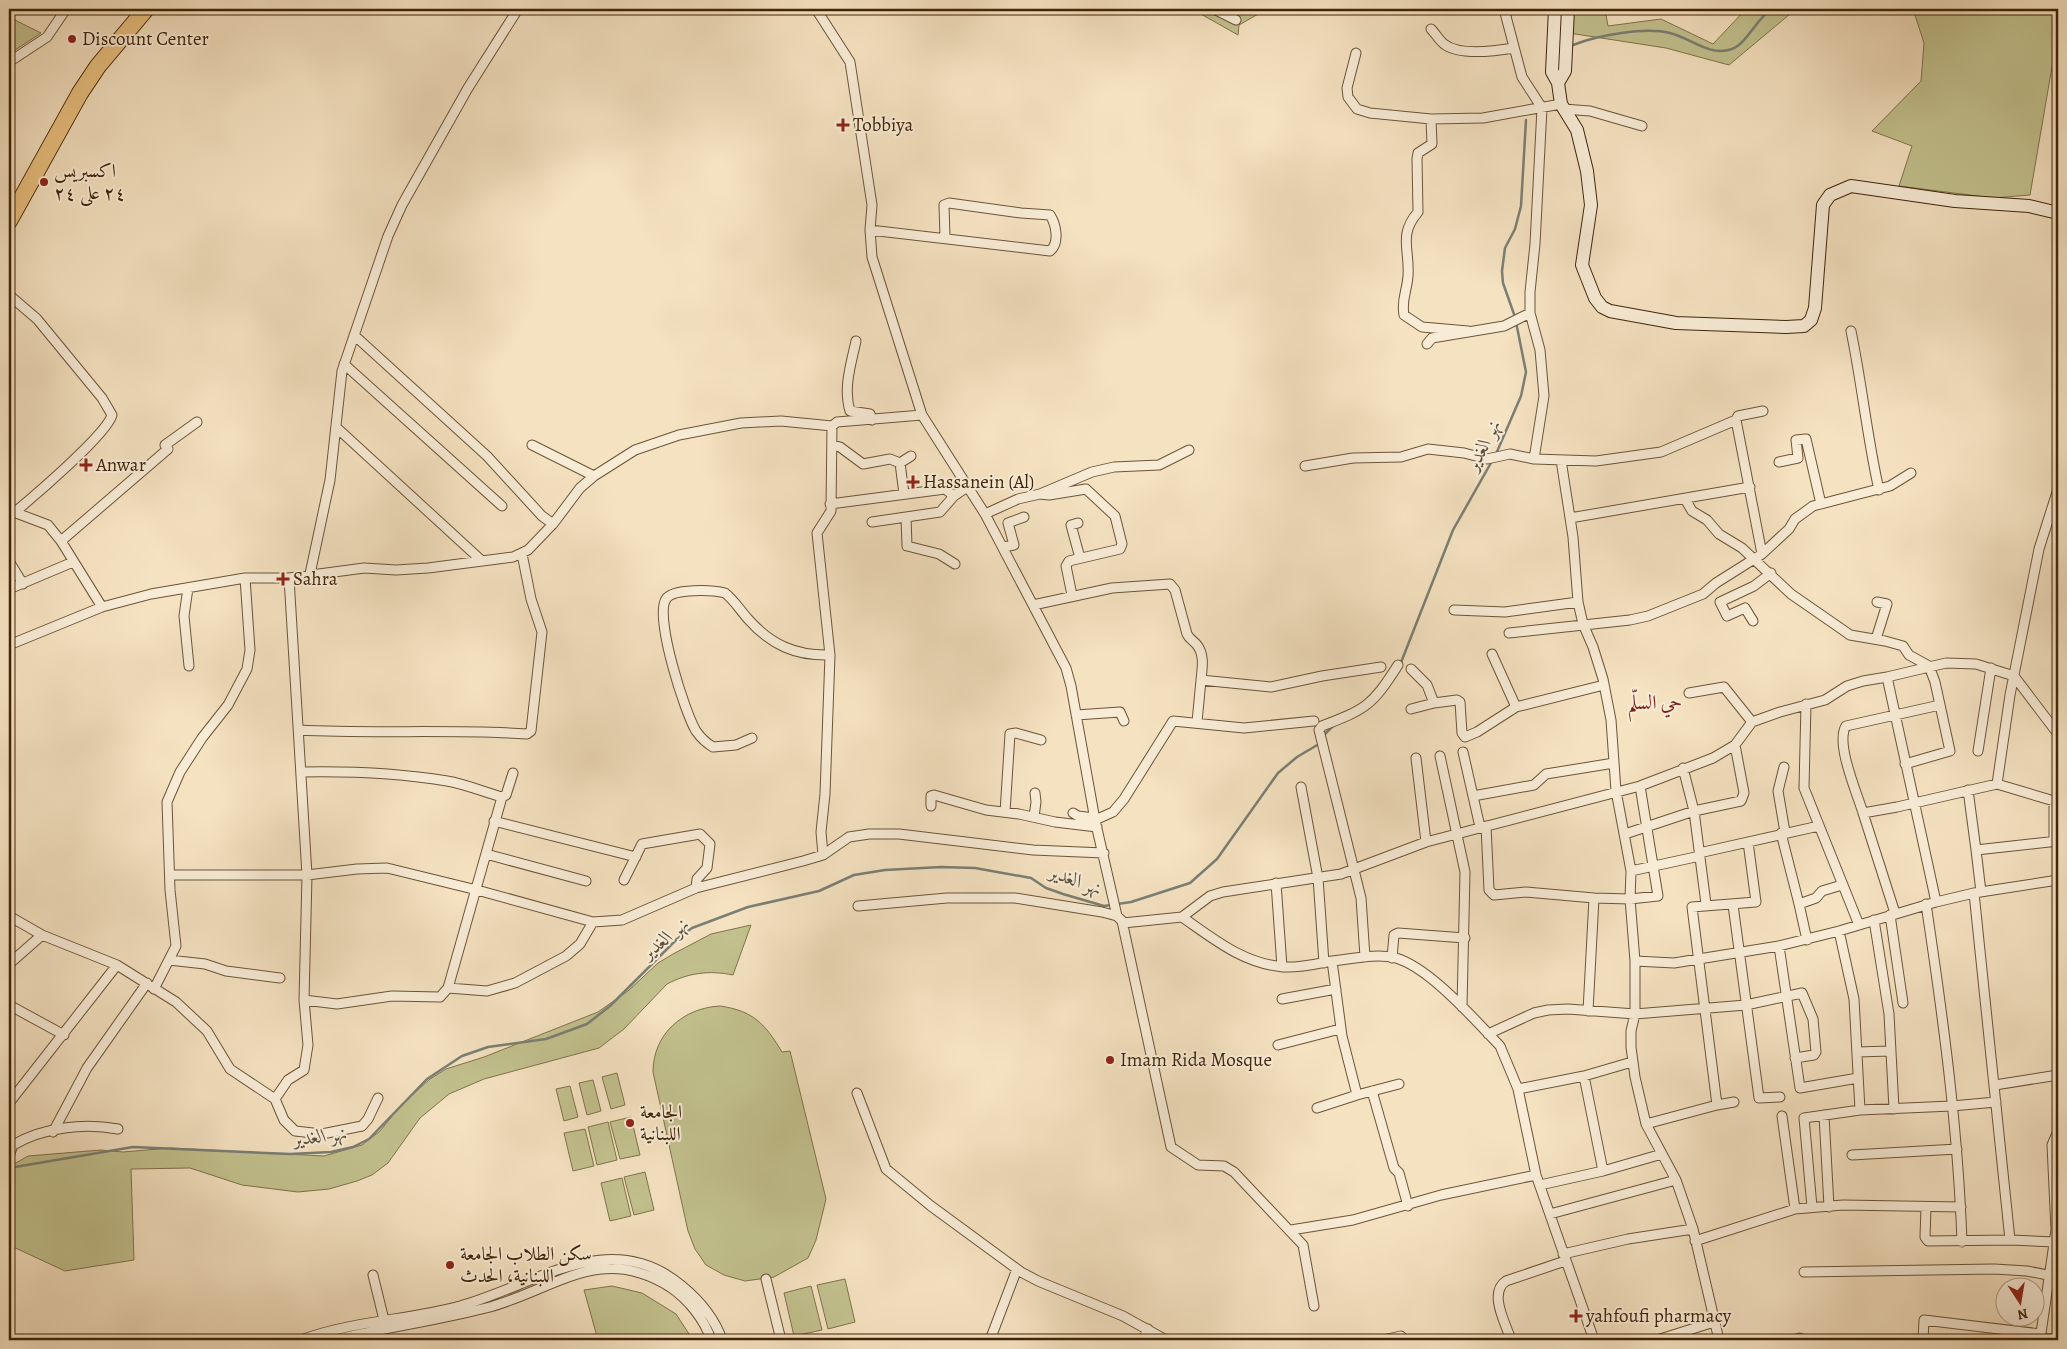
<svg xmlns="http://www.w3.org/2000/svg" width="2067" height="1349" font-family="Alegreya,Amiri,serif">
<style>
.green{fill:#c2c18e;stroke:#81724b}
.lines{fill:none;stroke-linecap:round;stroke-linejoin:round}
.stream{stroke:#7a7f75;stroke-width:2.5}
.street-casing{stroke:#6d5436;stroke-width:11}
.secondary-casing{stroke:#402408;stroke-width:14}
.highway-casing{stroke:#402408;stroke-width:18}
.street{stroke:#f8ecd7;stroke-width:9}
.secondary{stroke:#f8ecd7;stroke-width:12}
.highway{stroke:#eac180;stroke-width:16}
.poi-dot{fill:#8f2418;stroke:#f8ecd7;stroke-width:2}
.labels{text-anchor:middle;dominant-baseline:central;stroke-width:4;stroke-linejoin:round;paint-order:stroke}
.poi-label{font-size:19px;fill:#402408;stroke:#f8ecd7;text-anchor:start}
.water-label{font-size:20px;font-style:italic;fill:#5d513e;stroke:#f8ecd7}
.neighbourhood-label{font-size:20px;fill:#7a1f14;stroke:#f8ecd7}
</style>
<rect width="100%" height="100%" fill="#f5e2c1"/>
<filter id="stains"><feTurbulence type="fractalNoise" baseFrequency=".004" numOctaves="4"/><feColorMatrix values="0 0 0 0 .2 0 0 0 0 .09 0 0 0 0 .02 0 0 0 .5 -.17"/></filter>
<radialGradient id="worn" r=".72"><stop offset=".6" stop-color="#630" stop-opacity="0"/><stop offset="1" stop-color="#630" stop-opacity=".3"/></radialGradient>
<path class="green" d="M 1192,9 L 1267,9 L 1239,25 L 1238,35 Z
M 1571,9 L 1605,9 L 1608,26 L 1661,19 L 1713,44 L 1746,9 L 1796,9 L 1729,65 L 1666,48 L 1569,33 Z
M 1913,9 L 2058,9 L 2058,62 L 2053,61 L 2030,195 L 1993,198 L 1899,186 L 1912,146 L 1872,131 L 1921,81 L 1924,43 Z
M 9,17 L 41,33 L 9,54 Z
M 751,925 L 733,975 C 709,970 688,973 667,984 L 624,1029 L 599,1048 L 484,1079 L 449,1094 L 420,1118 L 388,1163 L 372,1175 L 357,1181 L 329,1189 L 298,1192 L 242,1185 L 190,1168 L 131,1169 L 134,1260 L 65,1271 L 9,1245 L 9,1167 L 28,1156 L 101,1150 L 123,1152 L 170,1148 L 324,1156 L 362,1145 L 380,1131 L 402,1104 L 430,1079 L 446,1069 L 484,1057 L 598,1012 L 628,991 L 658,963 L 673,954 L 711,934 Z
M 720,1006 C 754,1011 765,1024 782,1052 L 790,1051 L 826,1199 L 816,1240 L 808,1258 L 774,1277 L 745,1281 L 724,1275 L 706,1265 L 695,1249 L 688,1231 L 653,1072 C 653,1034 683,1008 720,1006 Z
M 617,1073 L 625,1105 L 611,1109 L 602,1077 Z
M 593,1080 L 601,1111 L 587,1115 L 579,1083 Z
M 570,1086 L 578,1117 L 564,1121 L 556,1089 Z
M 631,1117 L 640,1155 L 620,1159 L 610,1122 Z
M 608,1122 L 617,1160 L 597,1165 L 588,1127 Z
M 585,1129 L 594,1166 L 573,1171 L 564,1133 Z
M 645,1172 L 654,1210 L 634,1215 L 624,1177 Z
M 622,1178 L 631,1216 L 610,1221 L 601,1183 Z
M 845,1279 L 855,1322 L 828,1329 L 817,1285 Z
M 612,1286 L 642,1293 L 676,1314 L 693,1340 L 598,1340 L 584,1290 Z
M 811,1286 L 822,1330 L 794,1336 L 784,1293 Z"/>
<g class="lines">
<path class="stream" d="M 1573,45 C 1598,35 1645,27 1670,33 C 1691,38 1709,57 1732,49 C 1745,45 1757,19 1771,9
M 1496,454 L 1521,396 L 1526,372 L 1515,317 L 1503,283 L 1502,271 L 1505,248 L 1515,229 L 1521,206 L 1526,120
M 1400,665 L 1453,530 L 1492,461
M 1323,736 L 1333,726
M 9,1168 L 133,1147 L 290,1154 L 331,1152 L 353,1147 L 369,1139 L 427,1079 L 462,1056 L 488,1047 L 546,1039 L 587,1024 L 610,1006 L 677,939 L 692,928 L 748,907 L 819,891 L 854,875 L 885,870 L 941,867 L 975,868 L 1031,878 L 1046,888 L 1063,894 L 1104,906 L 1131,902 L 1190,883 L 1217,859 L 1278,773 L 1297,757 L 1319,744"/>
<g class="street-casing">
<path id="street" d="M 816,9 L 850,62 L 872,205 L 870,230 L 872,257 L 922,415 L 985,514 L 1066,668 L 1071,686 L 1095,820 L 1117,916
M 1214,9 L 1236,20
M 1504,9 L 1522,77 L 1542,108 L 1535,244 L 1530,292 L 1530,313 L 1540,350 L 1544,396 L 1534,459
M 1431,29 C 1435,33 1439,40 1444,44 C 1459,56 1496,51 1514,48
M 1356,53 L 1347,88 L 1348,97 L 1357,109 L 1370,113 L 1431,119 L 1483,118 L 1561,104
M 9,62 L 47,37 L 66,9
M 1563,109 L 1590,111 L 1642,126
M 1431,119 L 1432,144 L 1418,153 L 1417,159 L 1418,212 C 1398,235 1410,250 1408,276 C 1407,291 1401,300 1404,315 L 1422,327 L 1468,331
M 870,230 L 1050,251 C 1060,243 1056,224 1050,215 L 1021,213 L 949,203 L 944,205 L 945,237
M 9,295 L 37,319 L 102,398 L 112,415 C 107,434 33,497 15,512
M 1851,331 C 1862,384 1867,437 1879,490
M 354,335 L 487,456 L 542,516 L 553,524
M 856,341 C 851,364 843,388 850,411 L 870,414 L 872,420
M 1427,344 L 1432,338 L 1504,326 L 1530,313
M 344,364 L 502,506
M 1736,420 L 1762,554
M 336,427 L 482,561
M 532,445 L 594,476
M 833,445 L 840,447 L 863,464 L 890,459 L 900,463
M 1561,460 L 1573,537 L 1578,602 L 1583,624 L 1593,647 L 1603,679 L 1611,720 L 1616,791 L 1631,871 L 1630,899 L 1635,961 L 1635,1014 L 1631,1031 L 1631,1047 L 1635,1077 L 1646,1124 L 1676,1180 L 1693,1229 L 1719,1340
M 1779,462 L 1798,458 L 1796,440 L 1806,439 L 1821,504
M 1305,466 L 1353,458 L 1401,457 L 1428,449 L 1464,453 L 1487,459 L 1510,454 L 1534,459 L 1596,461 L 1661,452 L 1736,420 L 1738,416 L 1763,411
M 904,494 L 900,463 L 911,456
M 1040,494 L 1092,472 L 1114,467 L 1159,465 L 1189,450
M 1685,499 L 1692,511 L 1707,520 L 1719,534 L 1742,548 L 1791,594 L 1843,630 L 1850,635 L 1885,641 L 1903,646 L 1909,655 L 1929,666 L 1935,682 L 1950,751 L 1905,764
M 830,504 L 945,489 L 954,496 L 967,487
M 11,511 L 48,525 L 61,541 L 102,607
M 985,514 L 1018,499 L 1040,494 L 1049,495 L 1086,489 L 1115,516 L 1122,544 L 1120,549 L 1069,561 L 1066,566 L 1072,595
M 906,517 L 907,546 L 939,554 L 955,564
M 1570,518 L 1750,487
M 872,522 L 940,512 L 954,496
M 1078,523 L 1071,525 L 1080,558
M 61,541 L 168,449 L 165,445 L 197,422
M 1003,547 L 1014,545 L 1008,523 L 1024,517
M 9,561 L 23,584
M 310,574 L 330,480 L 342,371 L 388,236 L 402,205 L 468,88 L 518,9
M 188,588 L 184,616 L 189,666
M 9,589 L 73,562
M 1033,605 L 1112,588 L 1170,584 L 1175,590 L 1187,634 C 1190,640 1193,640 1197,645 C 1205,655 1202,669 1201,680
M 1454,610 L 1505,612 L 1578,602
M 1753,621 L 1745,608 L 1727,616 L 1720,602 L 1754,586 L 1771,573
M 1509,633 L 1630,620 L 1648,616 L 1703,594 L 1716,583 L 1762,554 L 1789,529 L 1795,519 L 1813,506 L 1890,486 L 1911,473
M 1876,639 L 1887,604 L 1877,602
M 9,645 L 102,607 L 151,594 L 245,578 L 289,578 L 364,568 L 396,570 L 428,568 L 513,557 L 528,550 L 553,524 L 580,488 L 594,476 L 635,450 L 679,435 L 741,423 L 781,421 L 832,426 L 837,422 L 922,415
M 1492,654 L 1516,707
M 1411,669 L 1427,685 L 1434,703 L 1457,700 L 1460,702 L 1462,733 L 1465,737 L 1477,732 L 1516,707 L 1604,685
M 1887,677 L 1936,902
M 1689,693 L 1724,687 L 1752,722
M 1806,704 L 1804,788 L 1859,925
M 1411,709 L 1434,703
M 1076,715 L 1120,712 L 1124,721
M 1197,722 L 1201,680 L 1271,687 L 1322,676 L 1381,667
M 299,730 C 375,734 451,729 527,734 L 531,731 L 542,632 L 531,599 L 522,554
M 752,738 L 736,745 L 713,747 C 706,743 701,738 696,731 C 685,713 654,617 666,599 C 673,588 713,590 725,593 C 734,600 740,610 748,619 C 771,645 796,656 830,655
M 1978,751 L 1991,668
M 1463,752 L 1480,827
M 1440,756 L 1465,872 L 1462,1007
M 1416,758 L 1426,842
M 1784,767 L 1778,791 L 1785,832
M 1683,768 L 1694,811 L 1706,904
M 301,772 C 350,771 398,773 447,781 C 465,784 484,792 502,797
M 1997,784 L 2054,801 L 2054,842
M 1301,787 L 1318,878 L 1324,963
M 1968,790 L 1976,850 L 2058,841
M 1473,796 L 1534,785 L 1546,774 L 1614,763
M 931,806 L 931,796 L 934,795 L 986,810 L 1019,814 L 1055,822 L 1097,827
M 1005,812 L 1010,734 L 1016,733 L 1041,740
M 1073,813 L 1078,816 L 1094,818
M 1863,813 C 1857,793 1835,743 1846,726 L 1940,705
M 1034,817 L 1036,802 L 1035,793
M 1095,820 L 1113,812 L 1124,799 L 1173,721 L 1244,728 L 1314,721
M 494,821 L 636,857
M 1486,826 L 1489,890 L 1494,895 L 1526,892 L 1594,898 L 1630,899 L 1658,896 L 1640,786
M 1781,833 L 1799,904
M 1625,834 L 1694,811 L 1741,801 L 1744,793 L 1735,745
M 1976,850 L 1981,892
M 1699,853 L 1819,826
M 486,854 L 586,881
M 823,855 L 821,832 L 825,794 L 830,655 L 817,533 L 831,511 L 832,426
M 1631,871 L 1700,856
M 170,875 L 307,875 L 357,869 L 387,868 L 477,890 L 593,922 L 622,920 L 696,888 L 803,861 L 823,855 L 849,837 L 869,834 L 899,834 L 1033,850 L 1104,853
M 624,880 L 642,844 L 700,834 L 710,844 L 707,868 L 697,879 L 696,888
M 1276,883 L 1282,967
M 1974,893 L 2010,1240
M 1926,904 C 1943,1017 1958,1128 1962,1242
M 1733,905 L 1759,1098 L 1780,1097
M 858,906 L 947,898 L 1015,898 L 1102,912 L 1117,916 L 1122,921 L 1171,1147 L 1198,1165 L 1224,1166 L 1234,1172 L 1303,1245 L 1314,1306
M 1895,913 L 1863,813 L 1897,807 L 1997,784 L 2010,695 L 2039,549 L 2058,489
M 1890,915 L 1903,1003
M 9,916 L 42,935 L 117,965 L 176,1002 L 207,1031 L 230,1069 L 275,1099 L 284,1120 L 295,1131 L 322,1134 L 362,1126 L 368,1119 L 378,1098
M 1182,917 L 1210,896 L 1223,892 L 1341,874 L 1426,842 L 1640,786 L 1713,758 L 1735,745 L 1752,722 L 1780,712 L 1825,700 L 1847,686 L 1863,681 L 1887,677 L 1946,663 L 1976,664 L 2014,676 L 2058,734
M 1874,920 L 1889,1014 L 1894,1109
M 1123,923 L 1182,917 C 1214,939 1242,963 1283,967 C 1299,968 1316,964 1332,961 C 1352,959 1376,953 1396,958 C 1430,968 1475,1020 1500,1046 L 1518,1089 L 1536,1175 L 1594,1340
M 1839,931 L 1854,999 L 1860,1110
M 1807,940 L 1799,904 L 1816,898 L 1822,891 L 1842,885
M 1779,946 L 1800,1088 L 1858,1078
M 1365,957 L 1361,898 L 1319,730 L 1322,726 C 1366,709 1372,706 1398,665
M 1392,958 L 1394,935 L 1398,933 L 1465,938
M 169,960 L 205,964 L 226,971 L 280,978
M 1332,961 L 1342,1036 L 1357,1095 L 1399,1084
M 1635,961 L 1674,963 L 1779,946 L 1839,931 L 1936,902 L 1974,893 L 2058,880
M 9,964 L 42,935
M 448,988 L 502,797 L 506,795 L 513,773
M 154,989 L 176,946 L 170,890 L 167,802 L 180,772 L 202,738 L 228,705 L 247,669 L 250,650 L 245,578
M 1282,999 L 1336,989
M 304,1000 L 337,1004 L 392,996 L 440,997 L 448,988 L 487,991 L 515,983 L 566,956 L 580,944 L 593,922
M 9,1005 L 64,1035
M 1588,1011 L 1594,898
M 1488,1034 L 1534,1013 L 1548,1010 L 1568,1009 L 1635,1014 L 1746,1005 L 1802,993 L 1813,1019 L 1816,1052 L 1814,1055 L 1795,1058
M 1278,1045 L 1340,1029
M 1857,1052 L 1891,1051
M 1995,1085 L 2058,1075
M 1518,1089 L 1584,1076 L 1632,1062
M 1372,1091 L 1394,1168 L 1399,1173 L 1408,1206
M 857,1093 L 886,1169 L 931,1206 L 1021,1272 L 1038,1281 L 1123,1316 L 1166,1340
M 275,1099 L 288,1080 L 304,1070 L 308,1045 L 304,1000 L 307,875 L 289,578
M 9,1103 L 117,965
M 1717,1105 L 1692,907 L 1756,902 L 1748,842
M 1317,1108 L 1357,1095
M 1824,1115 L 1829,1207
M 1782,1116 L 1795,1209
M 1646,1124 L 1717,1105 L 1734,1102
M 53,1132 L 87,1068 L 147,983
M 1852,1155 L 1957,1149
M 9,1156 L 13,1145 C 44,1127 84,1123 118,1129
M 1603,1171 L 1662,1154
M 1540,1185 L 1603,1171 L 1584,1076
M 1812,1207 L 1804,1118 L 1860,1110 L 1952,1106 L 1996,1102
M 1926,1207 L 1925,1237 L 1928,1241 L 2010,1240 L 2055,1242
M 1550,1214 L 1676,1180
M 1291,1230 L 1353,1220 L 1441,1195 L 1536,1175
M 1695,1241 L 1795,1209 L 1843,1205 L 1961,1207
M 1563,1254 L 1628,1239 L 1693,1229
M 1804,1272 L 1994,1269 L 2027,1271 L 2058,1277
M 373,1275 L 384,1320
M 766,1279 L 781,1340
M 2040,1338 L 2058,1340
M 301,1340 C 352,1321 408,1320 460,1306 C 534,1286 610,1225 682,1286 C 699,1300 715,1319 722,1340
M 333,1340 C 384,1328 435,1321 486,1308 C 553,1291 599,1242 670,1287 C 688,1299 705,1320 711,1340
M 990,1340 L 1017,1269
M 1143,1340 L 1148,1329
M 1383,1340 L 1401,1336 L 1404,1340
M 1511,1340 C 1506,1324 1488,1293 1506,1281 L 1565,1261
M 1657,1340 L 1714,1322
M 1793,1340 L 1800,1338
M 1923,1340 L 1924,1320 L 2041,1334
M 2040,1340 L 2056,1230 L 2052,1145 L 2058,1131"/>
</g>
<g class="secondary-casing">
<path id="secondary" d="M 1555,9 L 1552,72 L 1558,83 L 1561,104 L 1577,130 L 1587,171 L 1591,205 L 1582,265 L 1595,298 L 1602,307 L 1610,311 L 1676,323 L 1786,327 L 1804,326 L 1811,320 L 1815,308 L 1823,205 L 1830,195 L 1851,186 L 1955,201 L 2029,206 L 2058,213
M 1558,83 L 1565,71 L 1568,9"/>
</g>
<g class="highway-casing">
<path id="highway" d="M 9,221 L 80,93 L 98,66 L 146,9"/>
</g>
<use href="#street" class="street"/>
<use href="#secondary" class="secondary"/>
<use href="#highway" class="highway"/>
</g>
<g class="poi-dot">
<circle cx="72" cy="39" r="5"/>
<path d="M840.5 117.5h5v5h5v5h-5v5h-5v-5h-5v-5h5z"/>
<circle cx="44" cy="182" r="5"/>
<path d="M83.5 457.5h5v5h5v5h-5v5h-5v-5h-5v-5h5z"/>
<path d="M910.5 474.5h5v5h5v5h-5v5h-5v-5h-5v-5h5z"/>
<path d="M280.5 571.5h5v5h5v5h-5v5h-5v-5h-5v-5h5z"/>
<circle cx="1110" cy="1060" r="5"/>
<circle cx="630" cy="1123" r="5"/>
<circle cx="450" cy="1265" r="5"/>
<path d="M1573.5 1308.5h5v5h5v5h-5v5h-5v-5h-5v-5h5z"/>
</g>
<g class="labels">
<g class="poi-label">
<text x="82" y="39">Discount Center</text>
<text x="853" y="125">Tobbiya</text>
<text x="54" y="171">اكسبريس<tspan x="54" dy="22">٢٤ على ٢٤</tspan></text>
<text x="96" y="465">Anwar</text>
<text x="923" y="482">Hassanein (Al)</text>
<text x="293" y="579">Sahra</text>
<text x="1120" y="1060">Imam Rida Mosque</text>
<text x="640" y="1112">الجامعة<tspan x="640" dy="22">اللبنانية</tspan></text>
<text x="460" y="1254">سكن الطلاب الجامعة<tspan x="460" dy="22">اللبنانية، الحدث</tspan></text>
<text x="1586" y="1316">yahfoufi pharmacy</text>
</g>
<g class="water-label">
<text transform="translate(1483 445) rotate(-63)">نهر الغدير</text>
<text transform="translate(1076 880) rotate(20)">نهر الغدير</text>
<text transform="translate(665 938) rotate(-39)">نهر الغدير</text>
<text transform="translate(320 1136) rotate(-7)">نهر الغدير</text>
</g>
<g class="neighbourhood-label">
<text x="1655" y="702">حي السلّم</text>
</g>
</g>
<rect width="2067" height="1349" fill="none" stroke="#f5e2c1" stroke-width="30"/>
<rect x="10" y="10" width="2047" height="1329" fill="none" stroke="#402408" stroke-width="2.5"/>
<rect x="15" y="15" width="2037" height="1319" fill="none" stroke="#402408"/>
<g transform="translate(2020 1302) rotate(168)"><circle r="24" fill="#f8ecd7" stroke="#ae9c84"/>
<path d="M0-4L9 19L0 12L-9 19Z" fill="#8f2418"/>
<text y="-8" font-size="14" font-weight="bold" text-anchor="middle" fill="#402408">N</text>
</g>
<rect width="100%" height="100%" filter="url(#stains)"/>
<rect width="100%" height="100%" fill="url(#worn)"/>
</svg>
